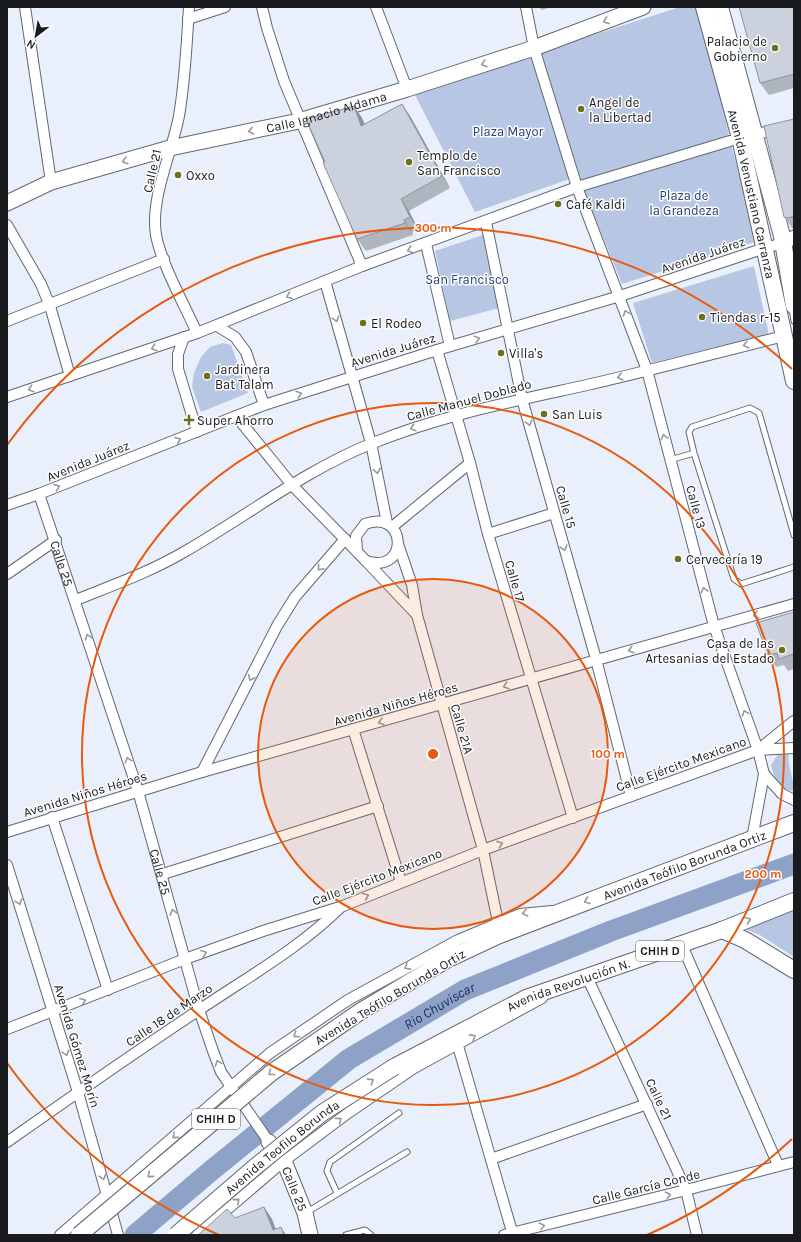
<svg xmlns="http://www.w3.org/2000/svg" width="801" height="1242" font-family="Karla,sans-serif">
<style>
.green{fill:#b7c6e2}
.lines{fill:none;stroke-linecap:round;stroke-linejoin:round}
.river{stroke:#8ea2c8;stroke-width:21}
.lane-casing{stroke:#626770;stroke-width:7}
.street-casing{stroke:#626770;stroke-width:12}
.secondary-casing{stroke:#626770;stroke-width:17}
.primary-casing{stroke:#626770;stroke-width:18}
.lane{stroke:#fff;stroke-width:5}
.street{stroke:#fff;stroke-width:10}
.secondary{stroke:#fff;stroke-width:15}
.primary{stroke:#fff;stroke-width:16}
.primary-bridge-casing{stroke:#626770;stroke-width:18;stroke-linecap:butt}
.primary-bridge{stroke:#fff;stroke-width:16}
.wall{fill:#afb5be}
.shaded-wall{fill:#8f939b}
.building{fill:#ccd2dd;stroke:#8f939b}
.oneway{stroke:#98989a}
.ring{fill:none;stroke:#e8590c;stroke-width:2}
.poi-dot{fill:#6a7118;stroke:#fdfdfd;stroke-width:1.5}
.labels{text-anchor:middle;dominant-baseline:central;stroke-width:3;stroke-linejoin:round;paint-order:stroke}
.shield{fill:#fdfdfd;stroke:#5d5f62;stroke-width:1}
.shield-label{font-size:12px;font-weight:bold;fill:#191b1f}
.poi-label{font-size:13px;fill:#191b1f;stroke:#fdfdfd;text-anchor:start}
.street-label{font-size:13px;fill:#191b1f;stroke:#fdfdfd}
.park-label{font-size:13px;fill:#294072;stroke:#fdfdfd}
.water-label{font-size:14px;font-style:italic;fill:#162c5c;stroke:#fdfdfd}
.centre{fill:#e8590c;stroke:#fdfdfd;stroke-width:2}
.ring-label{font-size:12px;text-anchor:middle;font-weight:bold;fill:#e8590c;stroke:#fdfdfd;stroke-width:3;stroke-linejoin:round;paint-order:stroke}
</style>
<rect width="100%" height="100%" fill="#eaf0fb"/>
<path class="green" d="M 680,7 L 702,7 L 730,141 L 758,241 L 622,284 L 578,176 L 475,212 L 414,93 Z
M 483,235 L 499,308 L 450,321 L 435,251 Z
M 754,266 L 769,335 L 652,363 L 633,303 Z
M 223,343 L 231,345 L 248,393 L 201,412 L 192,387 L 194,373 L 201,357 L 210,347 Z
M 789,753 C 787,766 794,778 794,791 C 779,790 774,778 771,765 L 778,754 Z
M 794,908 L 794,957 L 760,935 L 745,929 Z"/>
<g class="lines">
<path class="river" id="s1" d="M 135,1235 L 212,1170 L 349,1059 L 465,990 L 611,931 L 794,864"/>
<g class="lane-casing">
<path id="lane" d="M 785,236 L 794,233
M 792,308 L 794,321
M 694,453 L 689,432 L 692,427 L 750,408 L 759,413 L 794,535
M 670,460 L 694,453 L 734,579 L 741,584 L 794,567
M 337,1193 L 327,1171 L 330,1162 L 399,1113
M 307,1212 L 407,1152
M 346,1235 L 365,1230 L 371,1235"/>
</g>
<g class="street-casing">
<g id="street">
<path d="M 25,7 L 51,182"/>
<path d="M 189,7 C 187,43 185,81 179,116 C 172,153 150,198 156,235 C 161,263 185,306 197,333"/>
<path d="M 262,7 L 267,28 L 284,81 L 362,266"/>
<path d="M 376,7 L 407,89"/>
<path d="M 526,7 L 534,48 L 577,187 L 647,370 L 714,626 L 758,750 L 764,774 L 752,839"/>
<path d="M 188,19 L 225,7"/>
<path d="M 755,134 L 794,127"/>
<path d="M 486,222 L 522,399 L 596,659 L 631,796"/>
<path d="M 7,225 L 41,284 L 50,306 L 70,376"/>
<path d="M 426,244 L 450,346"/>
<path d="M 325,281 L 371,443 L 387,523"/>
<path d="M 7,321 L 164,259"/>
<path d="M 217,326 L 235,337 L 246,352 L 264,405"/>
<path d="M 184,337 L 178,354 L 178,369 L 197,432"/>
<path d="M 437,350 L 470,463 L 488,534 L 573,818"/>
<path d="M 7,397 L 197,333 L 362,266 L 577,187 L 730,141"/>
<path d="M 236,416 L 292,485 L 366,561 C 410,575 407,508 365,524 L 356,536 L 357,551"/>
<path id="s2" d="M 39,494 L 138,791 L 199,1010 L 213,1051 L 221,1072 L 269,1142"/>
<path d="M 7,505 L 39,494 L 264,405 L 437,350 L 620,296 L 765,248 L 794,240"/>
<path d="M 392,527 L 470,463"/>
<path d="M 488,534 L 554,513"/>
<path d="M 398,544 L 412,585 L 417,615 L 483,850 L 498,922"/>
<path d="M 366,561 L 417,615"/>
<path d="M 7,574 L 56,540"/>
<path d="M 76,600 C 113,585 150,572 184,552 C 247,516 305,470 373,443 C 442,415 515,401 587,385 C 653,370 719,352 784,336"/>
<path d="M 353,729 L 401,882"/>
<path d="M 758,750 L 794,721"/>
<path d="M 202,772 L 277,626 L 295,597 L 345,539"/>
<path d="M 764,774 L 782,794 L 794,800"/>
<path d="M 52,817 L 108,990"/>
<path d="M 7,832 L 202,772 L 794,604"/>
<path d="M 7,865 L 78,1092 L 118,1235"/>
<path d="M 163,874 L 378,806"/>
<path d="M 681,943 L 778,1165"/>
<path d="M 587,977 L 686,1190 L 697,1235"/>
<path d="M 7,1029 L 185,959 L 263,931 L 343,906 L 483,850 L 758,750 L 794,748"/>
<path d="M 458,1046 L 513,1235"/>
<path d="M 7,1142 C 71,1097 134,1053 199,1010 C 249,976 297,950 341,907"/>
<path d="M 491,1159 L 647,1104"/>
<path d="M 60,1235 L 270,1053 L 348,1000 L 458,940 L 520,914 L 552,911"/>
<path d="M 197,1235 L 284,1161 L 348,1113 L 414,1068 L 542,998"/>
<path d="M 504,1235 L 686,1190 L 794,1162"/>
</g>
</g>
<g class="secondary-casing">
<g id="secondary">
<path id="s3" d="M 7,203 L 51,182 L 170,148 L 299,121 L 407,89 L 534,48 L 643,7"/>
<path id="s4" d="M 269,1142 L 284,1161 L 305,1213 L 310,1235"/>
</g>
</g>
<g class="primary-casing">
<g id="primary">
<path id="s5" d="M 704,7 L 740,138 L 794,381"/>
<path d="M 720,7 L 782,236 L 794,306"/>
<path d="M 722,930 L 745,940 L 794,970"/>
<path id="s6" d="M 361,1011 L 448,959 L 497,936 L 794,823"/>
<path id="s7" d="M 394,1067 L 526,998 L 722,930 L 794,901"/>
</g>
</g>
<use href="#lane" class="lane"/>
<use href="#street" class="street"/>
<use href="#secondary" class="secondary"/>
<use href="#primary" class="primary"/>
<g class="primary-bridge-casing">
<g id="primary-bridge">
<path d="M 79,1235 L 271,1073 L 361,1011"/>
<path id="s8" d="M 176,1235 L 255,1167 L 322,1113 L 394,1067"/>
</g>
</g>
<use href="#primary-bridge" class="primary-bridge"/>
</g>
<path class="wall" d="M 539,7 L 552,7 L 542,10 Z
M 794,7 L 794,88 L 769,95 L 760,83 Z
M 402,104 L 410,116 L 450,188 L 409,211 L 418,229 L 412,232 L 413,235 L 366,251 L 357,239 L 325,162 L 354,106 L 362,118 L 365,124 Z
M 794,119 L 794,230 L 793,229 L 784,217 Z
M 794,612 L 794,669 L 788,671 L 784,665 L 776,667 L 768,655 Z"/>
<path class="shaded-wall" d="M 402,104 L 410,116 L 450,188 L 442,176 Z
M 354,106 L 362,118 L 370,138 L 361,126 Z
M 401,199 L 409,211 L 418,229 L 410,217 Z
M 404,220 L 412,232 L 413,235 L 405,223 Z
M 264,1207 L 272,1219 L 278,1235 L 273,1230 Z
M 281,1227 L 286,1235 L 284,1235 Z"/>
<path class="building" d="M 739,7 L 794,7 L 794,74 L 760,83 Z
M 402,104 L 442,176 L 401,199 L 410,217 L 404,220 L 405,223 L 357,239 L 323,163 L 325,162 L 306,119 L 354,106 L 361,126 Z
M 794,119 L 794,216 L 788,218 L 784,217 L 764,126 Z
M 794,612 L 794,661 L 793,654 L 779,659 L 777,653 L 768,655 L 756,623 Z
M 264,1207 L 273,1230 L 281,1227 L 284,1235 L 198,1235 L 227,1209 L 235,1218 Z"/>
<defs><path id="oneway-chevron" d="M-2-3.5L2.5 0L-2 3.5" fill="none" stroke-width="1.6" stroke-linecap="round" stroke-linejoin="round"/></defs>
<g class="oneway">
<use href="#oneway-chevron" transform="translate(606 21) rotate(159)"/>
<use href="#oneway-chevron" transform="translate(484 64) rotate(162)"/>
<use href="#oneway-chevron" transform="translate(251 131) rotate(168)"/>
<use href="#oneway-chevron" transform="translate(125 161) rotate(164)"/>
<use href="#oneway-chevron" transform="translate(410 250) rotate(161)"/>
<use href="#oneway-chevron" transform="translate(289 296) rotate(158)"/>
<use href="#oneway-chevron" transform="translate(626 313) rotate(-110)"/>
<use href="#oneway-chevron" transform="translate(336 319) rotate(73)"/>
<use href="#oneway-chevron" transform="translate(477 339) rotate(-15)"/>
<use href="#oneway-chevron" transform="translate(746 345) rotate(166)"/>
<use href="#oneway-chevron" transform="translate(154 348) rotate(161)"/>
<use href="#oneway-chevron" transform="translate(620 377) rotate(167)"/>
<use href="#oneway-chevron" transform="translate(31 389) rotate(162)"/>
<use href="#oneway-chevron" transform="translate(299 394) rotate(-18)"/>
<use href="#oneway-chevron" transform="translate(529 423) rotate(75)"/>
<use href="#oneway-chevron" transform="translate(413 428) rotate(162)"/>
<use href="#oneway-chevron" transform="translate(664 437) rotate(-104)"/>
<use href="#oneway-chevron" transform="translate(178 440) rotate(-22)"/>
<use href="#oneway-chevron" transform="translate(377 471) rotate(79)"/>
<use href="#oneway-chevron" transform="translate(57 487) rotate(-22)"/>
<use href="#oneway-chevron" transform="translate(564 548) rotate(74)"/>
<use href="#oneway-chevron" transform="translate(320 568) rotate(131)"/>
<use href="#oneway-chevron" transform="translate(704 590) rotate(-105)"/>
<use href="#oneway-chevron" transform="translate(756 615) rotate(165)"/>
<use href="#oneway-chevron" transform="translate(88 637) rotate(-108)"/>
<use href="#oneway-chevron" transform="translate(631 650) rotate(164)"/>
<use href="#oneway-chevron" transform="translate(251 678) rotate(117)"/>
<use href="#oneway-chevron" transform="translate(506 686) rotate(164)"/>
<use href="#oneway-chevron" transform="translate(745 713) rotate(-110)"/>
<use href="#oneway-chevron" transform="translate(381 722) rotate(164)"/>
<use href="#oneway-chevron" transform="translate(128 760) rotate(-108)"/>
<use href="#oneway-chevron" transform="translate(500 844) rotate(-20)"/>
<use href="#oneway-chevron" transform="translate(366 896) rotate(-23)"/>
<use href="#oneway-chevron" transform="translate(587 901) rotate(159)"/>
<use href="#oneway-chevron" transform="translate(19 902) rotate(72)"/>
<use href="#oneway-chevron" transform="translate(173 912) rotate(-105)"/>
<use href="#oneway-chevron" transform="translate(525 913) rotate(168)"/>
<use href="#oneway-chevron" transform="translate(748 920) rotate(-22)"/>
<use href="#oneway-chevron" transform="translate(204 953) rotate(-20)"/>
<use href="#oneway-chevron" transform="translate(407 967) rotate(151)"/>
<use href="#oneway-chevron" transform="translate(83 1001) rotate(-22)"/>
<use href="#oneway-chevron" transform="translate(296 1035) rotate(146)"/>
<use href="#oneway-chevron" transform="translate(473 1037) rotate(-29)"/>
<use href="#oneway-chevron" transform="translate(66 1053) rotate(73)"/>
<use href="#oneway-chevron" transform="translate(218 1063) rotate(-111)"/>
<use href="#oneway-chevron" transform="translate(271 1073) rotate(142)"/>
<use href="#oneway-chevron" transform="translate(371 1081) rotate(-33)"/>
<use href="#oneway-chevron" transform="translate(339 1120) rotate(-37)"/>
<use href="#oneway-chevron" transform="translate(175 1136) rotate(139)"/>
<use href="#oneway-chevron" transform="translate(150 1175) rotate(140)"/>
<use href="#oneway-chevron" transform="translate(103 1177) rotate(74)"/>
<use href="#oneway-chevron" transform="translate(668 1195) rotate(-14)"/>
<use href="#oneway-chevron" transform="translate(237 1201) rotate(-40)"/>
<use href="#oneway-chevron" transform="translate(542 1226) rotate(-14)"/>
</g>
<circle cx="433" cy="754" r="175" fill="#e8590c" fill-opacity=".12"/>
<g class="ring">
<circle cx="433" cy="754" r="175"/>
<circle cx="433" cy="754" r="351"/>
<path d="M792 1139A526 526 0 0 1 647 1235M219 1235A526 526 0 0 1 7 1063M7 445A526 526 0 0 1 792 369"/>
</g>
<g class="poi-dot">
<circle cx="775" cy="48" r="4"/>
<circle cx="581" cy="109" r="4"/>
<circle cx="409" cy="162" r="4"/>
<circle cx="178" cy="175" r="4"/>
<circle cx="558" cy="204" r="4"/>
<circle cx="702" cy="317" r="4"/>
<circle cx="363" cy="323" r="4"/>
<circle cx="501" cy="353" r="4"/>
<circle cx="207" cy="376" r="4"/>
<circle cx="544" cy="414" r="4"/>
<path d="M187 414h4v4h4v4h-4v4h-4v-4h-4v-4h4z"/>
<circle cx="678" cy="559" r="4"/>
<circle cx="782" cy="650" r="4"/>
</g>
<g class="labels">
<g class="shield">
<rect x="636" y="941" width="48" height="20" rx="3"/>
<rect x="192" y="1109" width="48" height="20" rx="3"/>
</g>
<g class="shield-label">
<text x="660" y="951">CHIH D</text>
<text x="216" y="1119">CHIH D</text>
</g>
<g class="poi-label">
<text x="767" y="41" text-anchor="end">Palacio de<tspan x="767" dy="15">Gobierno</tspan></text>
<text x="589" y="102">Angel de<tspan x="589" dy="15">la Libertad</tspan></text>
<text x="417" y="155">Templo de<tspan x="417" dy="15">San Francisco</tspan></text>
<text x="186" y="175">Oxxo</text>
<text x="566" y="204">Café Kaldi</text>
<text x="710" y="317">Tiendas r-15</text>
<text x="371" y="323">El Rodeo</text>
<text x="509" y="353">Villa's</text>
<text x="215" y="369">Jardinera<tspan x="215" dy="15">Bat Talam</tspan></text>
<text x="552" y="414">San Luis</text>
<text x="197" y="420">Super Ahorro</text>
<text x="686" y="559">Cervecería 19</text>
<text x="774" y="643" text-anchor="end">Casa de las<tspan x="774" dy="15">Artesanias del Estado</tspan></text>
</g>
<g class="street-label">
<text stroke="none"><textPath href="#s3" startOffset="333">Calle Ignacio Aldama</textPath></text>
<text transform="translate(152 171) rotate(-77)">Calle 21</text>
<text stroke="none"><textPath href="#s5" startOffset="193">Avenida Venustiano Carranza</textPath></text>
<text transform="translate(703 255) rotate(-19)">Avenida Juárez</text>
<text transform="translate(393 350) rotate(-17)">Avenida Juárez</text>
<text transform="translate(469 400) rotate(-15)">Calle Manuel Doblado</text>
<text transform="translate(88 461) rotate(-22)">Avenida Juárez</text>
<text transform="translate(566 507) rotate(74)">Calle 15</text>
<text transform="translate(696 507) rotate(75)">Calle 13</text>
<text stroke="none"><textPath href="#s2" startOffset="73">Calle 25</textPath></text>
<text transform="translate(515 581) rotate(74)">Calle 17</text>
<text transform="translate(396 704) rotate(-16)">Avenida Niños Héroes</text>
<text transform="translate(462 729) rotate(74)">Calle 21A</text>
<text transform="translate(681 764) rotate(-20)">Calle Ejército Mexicano</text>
<text transform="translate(85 794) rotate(-17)">Avenida Niños Héroes</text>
<text stroke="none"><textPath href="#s6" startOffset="356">Avenida Teófilo Borunda Ortiz</textPath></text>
<text stroke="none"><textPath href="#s2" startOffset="397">Calle 25</textPath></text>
<text transform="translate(377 877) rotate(-21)">Calle Ejército Mexicano</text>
<text stroke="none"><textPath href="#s7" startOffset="193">Avenida Revolución N.</textPath></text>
<text transform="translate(390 997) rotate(-31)">Avenida Teófilo Borunda Ortiz</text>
<text transform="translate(169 1015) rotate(-34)">Calle 18 de Marzo</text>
<text transform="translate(77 1046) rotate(73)">Avenida Gómez Morín</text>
<text transform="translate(659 1099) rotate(65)">Calle 21</text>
<text stroke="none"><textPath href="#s8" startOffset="138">Avenida Teofilo Borunda</textPath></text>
<text transform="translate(646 1187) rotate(-14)">Calle García Conde</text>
<text stroke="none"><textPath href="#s4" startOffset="54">Calle 25</textPath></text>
</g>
<g class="park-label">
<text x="508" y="131">Plaza Mayor</text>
<text x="684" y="195">Plaza de<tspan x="684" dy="15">la Grandeza</tspan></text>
<text x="467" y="279">San Francisco</text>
</g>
<g class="water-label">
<text stroke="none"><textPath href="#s1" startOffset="382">Rio Chuviscar</textPath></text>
</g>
</g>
<circle cx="433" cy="754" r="6" class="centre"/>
<g class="ring-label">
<text x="433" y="232">300 m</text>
<text x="608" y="758">100 m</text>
<text x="763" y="878">200 m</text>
</g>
<rect width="801" height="1242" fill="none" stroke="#191b1f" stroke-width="16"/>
<g transform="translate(36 36) rotate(211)" stroke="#fdfdfd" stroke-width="3" paint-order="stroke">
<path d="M0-3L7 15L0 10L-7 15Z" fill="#191b1f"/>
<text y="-6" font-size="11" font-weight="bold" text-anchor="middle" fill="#191b1f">N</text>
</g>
</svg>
